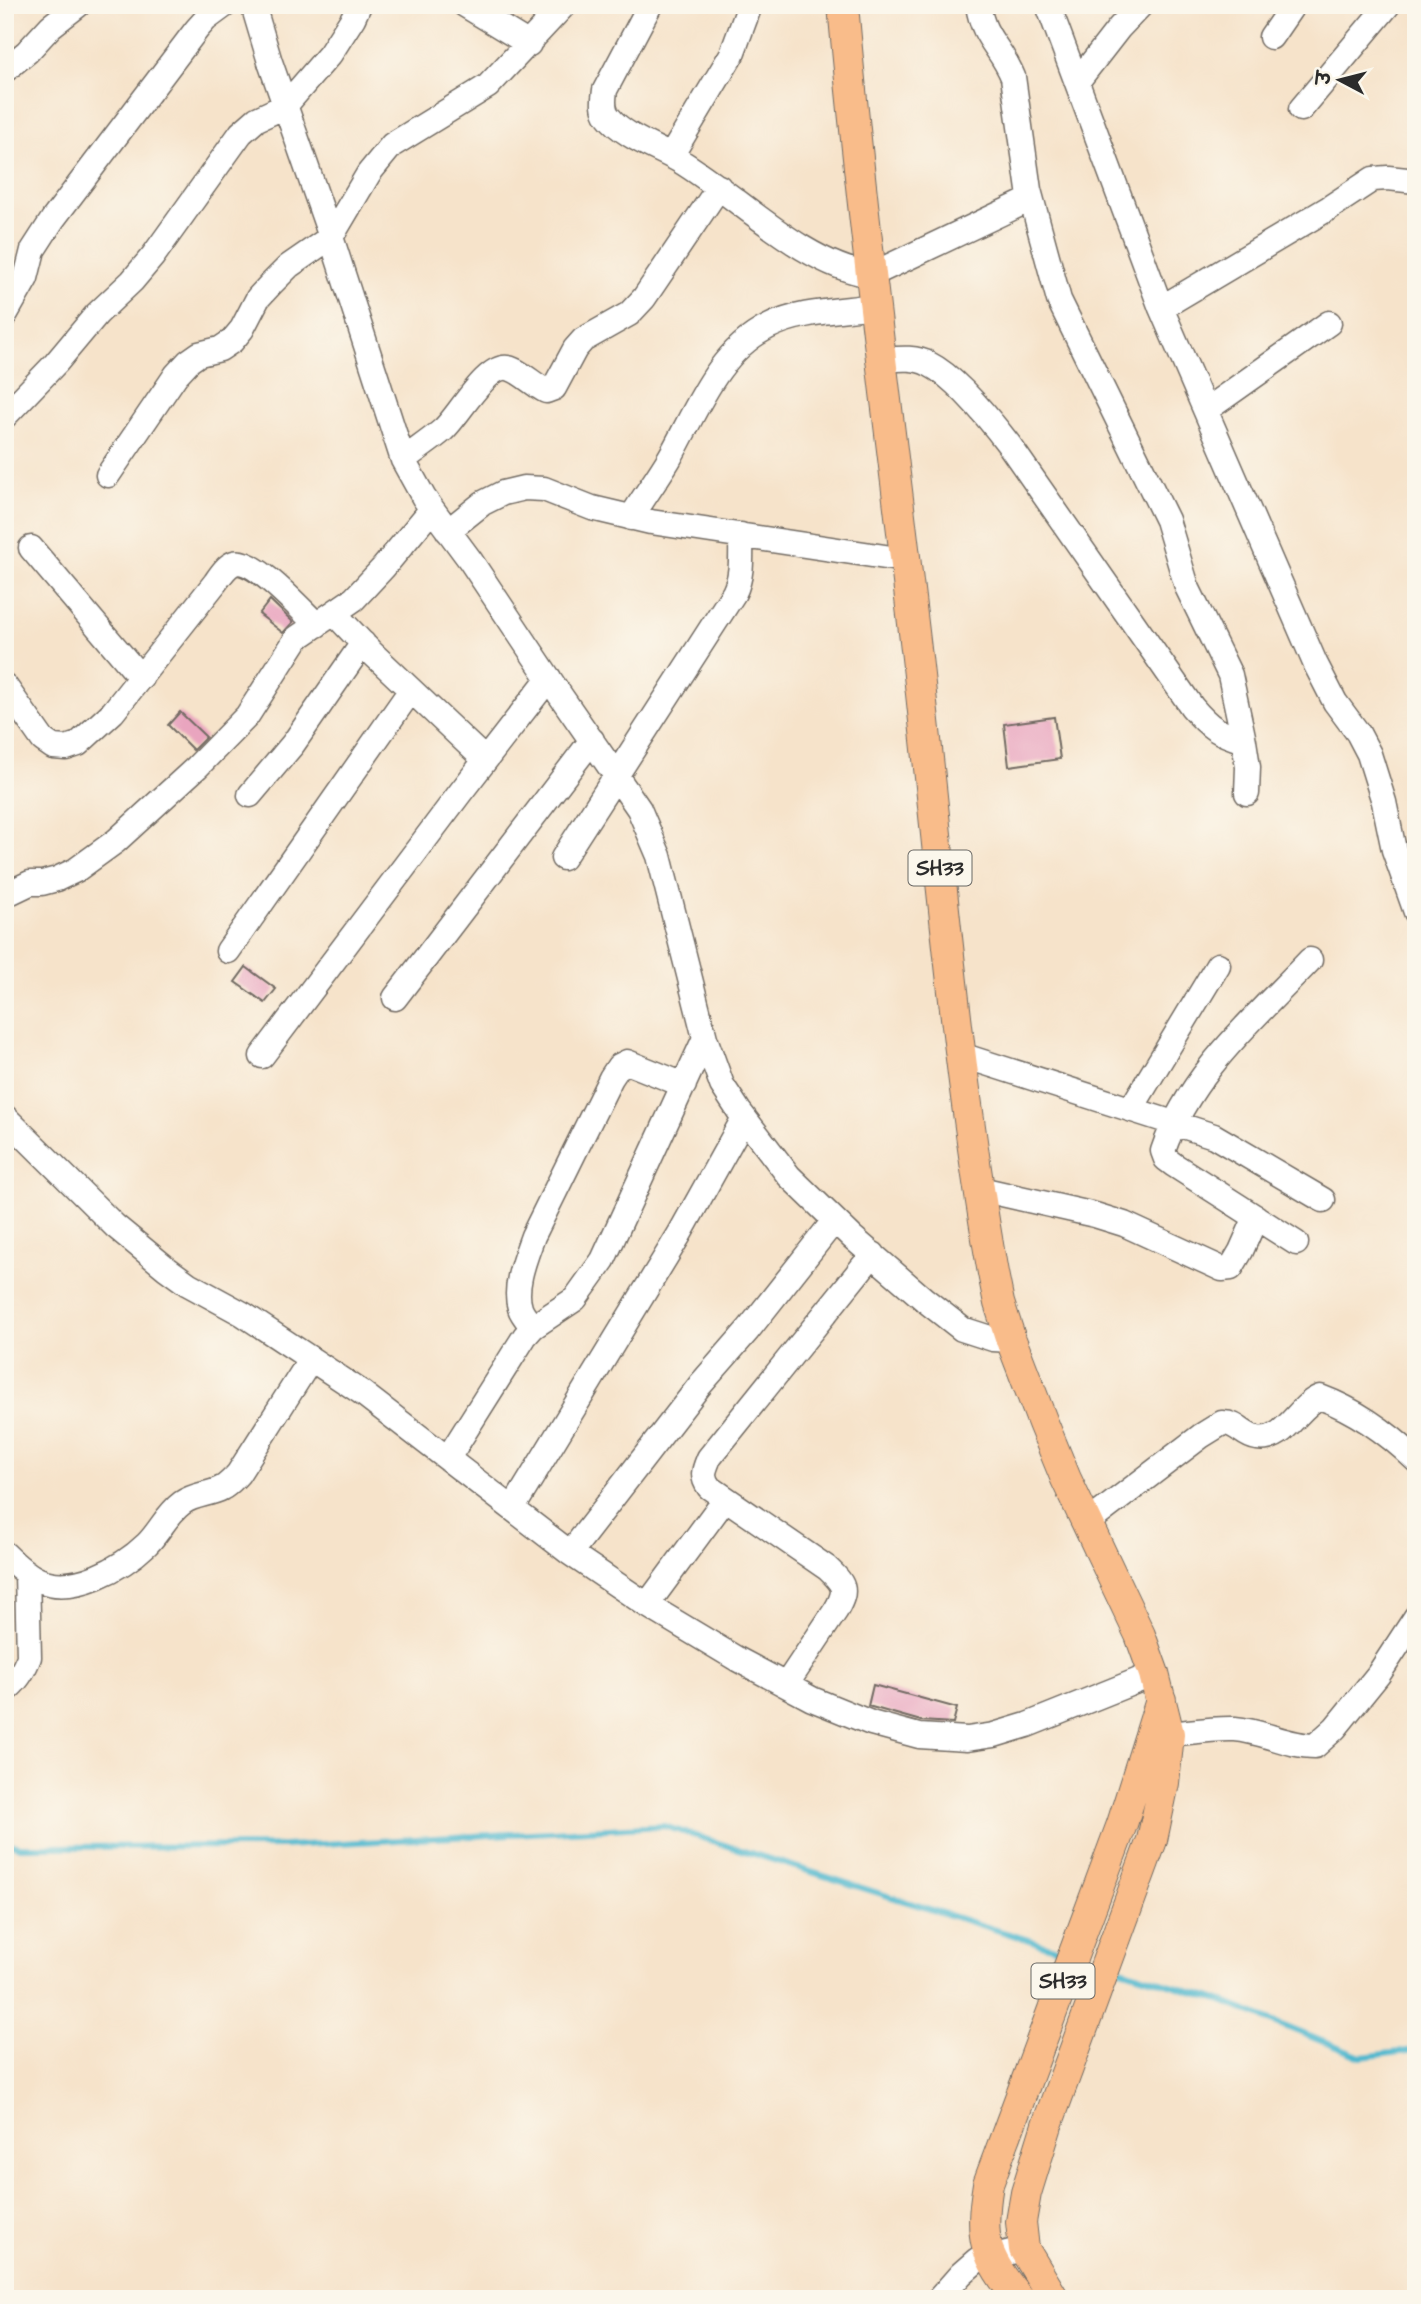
<svg xmlns="http://www.w3.org/2000/svg" width="1421" height="2304" font-family="'Architects Daughter','Playpen Sans Deva',sans-serif">
<style>
.lines{fill:none;stroke-linecap:round;stroke-linejoin:round}
.stream{stroke:#50b8ce;stroke-width:6}
.building{fill:#e9a5bf}
.minor-casing{stroke:#726b63;stroke-width:27}
.major-casing{stroke:#726b63;stroke-width:32}
.minor{stroke:#fff;stroke-width:24}
.major{stroke:#f9bc8a;stroke-width:30}
.labels{text-anchor:middle;dominant-baseline:central;stroke-width:6;stroke-linejoin:round;paint-order:stroke}
.shield{fill:#fbf7ec;stroke:#696865;stroke-width:2}
.shield-label{font-size:21px;font-weight:bold;fill:#2b2b2b}
</style>
<rect width="100%" height="100%" fill="#fbf7ec"/>
<filter id="ink" filterUnits="userSpaceOnUse"><feTurbulence type="fractalNoise" baseFrequency=".0143" numOctaves="2"/><feDisplacementMap in="SourceGraphic" scale="14" xChannelSelector="R" yChannelSelector="G"/><feConvolveMatrix kernelMatrix="1 2 1 2 8 2 1 2 1" color-interpolation-filters="sRGB"/></filter>
<filter id="wash" filterUnits="userSpaceOnUse"><feTurbulence type="fractalNoise" baseFrequency=".00686" numOctaves="4" result="noise"/><feDisplacementMap in="SourceGraphic" scale="28" xChannelSelector="R" yChannelSelector="G"/><feGaussianBlur stdDeviation="1.57" result="paint"/><feColorMatrix in="noise" values="0 0 0 0 0 0 0 0 0 0 0 0 0 0 0 0 0 1.4 0 .05"/><feComposite in="paint" operator="in"/></filter>
<g filter="url(#wash)">
<rect width="100%" height="100%" fill="#f6e3ca"/>
<g class="lines">
<path class="stream" d="M 5,1842 L 20,1847 L 284,1846 L 664,1826 L 1064,1951
M 1115,1967 L 1222,2001 L 1361,2057 L 1416,2050"/>
</g>
<g id="blocks">
<path class="building" d="M 270,600 L 293,622 L 283,633 L 259,614 Z
M 180,712 L 206,737 L 193,750 L 168,725 Z
M 1054,717 L 1060,759 L 1009,766 L 1004,724 Z
M 246,967 L 276,989 L 265,1003 L 235,982 Z
M 873,1685 L 957,1708 L 953,1723 L 921,1721 L 868,1706 Z"/>
</g>
</g>
<g filter="url(#ink)">
<use href="#blocks" fill-opacity="0" stroke="#726b63" stroke-width="2"/>
<g class="lines">
<g class="minor-casing">
<path id="minor" d="M 253,5 L 270,62 L 331,237 L 403,460 L 424,498 L 470,560 L 560,695 L 639,809 L 659,856 L 705,1038 L 722,1085 L 739,1111 L 789,1176 L 852,1237 L 925,1300 L 962,1329 L 993,1339 L 1011,1340
M 465,5 L 529,44
M 650,5 L 605,90 C 604,98 602,108 608,116 C 624,137 658,148 680,161 C 738,196 803,265 871,275 L 1031,199
M 978,5 C 983,39 1001,47 1013,77 L 1029,190 L 1059,300 L 1167,520 L 1187,587 L 1230,675 L 1244,741 L 1248,767 L 1247,793
M 1048,5 L 1161,308 L 1315,663 L 1335,702 L 1358,733 L 1369,754 L 1384,802 L 1394,850 L 1416,912
M 1271,37 L 1293,5
M 5,70 L 27,52 L 51,26 L 78,5
M 1077,82 L 1119,28 L 1140,6
M 1301,109 L 1388,5
M 671,156 L 732,54 L 750,5
M 1161,308 L 1329,208 L 1373,179 L 1388,178 L 1416,181
M 5,315 L 26,278 L 33,250 L 53,219 L 197,29 L 206,19 L 225,5
M 880,360 C 896,359 915,356 929,364 C 957,378 991,421 1010,446 L 1192,707 C 1210,728 1218,733 1244,741
M 1206,410 L 1329,323
M 5,416 L 56,363 L 97,314 L 132,281 L 153,256 L 241,133 L 257,119 L 285,106 L 330,54 L 353,18 L 359,5
M 403,460 C 416,450 430,441 443,430 C 459,416 486,364 508,368 C 519,370 534,385 546,391 L 554,388 L 575,349 L 583,340 L 629,314 L 644,298 L 719,187
M 108,475 L 176,375 L 189,361 L 199,354 L 220,349 L 232,341 L 242,329 L 258,298 L 270,285 L 289,266 L 331,237 L 369,173 L 392,145 L 488,86 L 564,5
M 631,518 C 643,498 657,479 669,459 C 696,412 716,353 768,327 C 799,311 839,311 874,306
M 448,531 L 483,503 L 503,493 L 524,488 L 544,489 L 592,508 L 651,522 L 905,560
M 31,548 L 141,678
M 334,613 L 372,653 L 485,760
M 5,686 L 43,740 L 53,747 L 66,748 L 78,744 L 113,712 L 215,583 C 220,576 226,566 234,563 C 254,557 302,611 317,625
M 250,795 L 293,744 L 363,643
M 563,858 L 734,593 C 743,575 741,555 741,535
M 5,895 L 30,883 L 42,883 L 57,879 L 76,870 L 116,841 L 197,767 L 247,716 L 297,638 L 354,599 L 383,568 L 432,509
M 228,951 L 411,690
M 395,998 L 592,740
M 961,1055 L 1214,1136 L 1323,1200
M 262,1056 L 460,793 L 549,678
M 1131,1109 L 1218,965
M 5,1117 L 115,1226 L 166,1268 L 188,1284 L 243,1314 L 361,1392 L 570,1553 L 647,1605 L 737,1659 L 812,1699 L 871,1723 L 919,1736 L 967,1739 L 994,1735 L 1027,1725 L 1154,1674
M 980,1189 L 1095,1215 L 1124,1224 L 1222,1269 L 1231,1268 L 1241,1251 L 1256,1217
M 1296,1243 L 1174,1165 L 1166,1159 L 1163,1151 C 1189,1074 1255,1018 1310,960
M 533,1327 C 529,1322 522,1315 520,1308 C 513,1286 526,1256 533,1236 L 611,1078 L 619,1066 L 627,1062 L 684,1085
M 448,1458 L 525,1336 L 533,1327 L 575,1299 L 603,1260 L 705,1038
M 513,1508 L 679,1235 L 744,1118
M 1087,1523 L 1201,1436 L 1222,1423 C 1237,1422 1243,1436 1257,1438 C 1285,1443 1298,1405 1320,1397 C 1355,1410 1388,1433 1416,1460
M 570,1553 L 700,1385 L 748,1330 L 834,1221
M 5,1554 C 15,1564 27,1575 39,1580 C 74,1595 122,1568 147,1544 C 160,1531 167,1514 182,1503 C 194,1494 209,1495 222,1488 C 228,1485 233,1479 238,1474 L 311,1359
M 647,1605 L 725,1499
M 786,1685 L 836,1610 C 848,1589 844,1584 827,1568 L 709,1487 C 701,1476 704,1470 709,1458 L 873,1254
M 5,1691 C 17,1681 23,1672 29,1657 L 27,1573
M 1169,1734 C 1191,1732 1214,1728 1235,1729 C 1263,1731 1287,1746 1315,1746 L 1335,1728 L 1378,1675 L 1416,1617
M 939,2299 L 961,2274 L 977,2260 L 1024,2249"/>
</g>
<g class="major-casing">
<path id="major" d="M 843,5 C 862,221 891,435 916,649 C 940,857 956,1067 993,1273 L 999,1303 L 1011,1340 L 1043,1423 L 1066,1479 L 1140,1635 L 1154,1674 L 1169,1734 L 1164,1783 L 1152,1840 L 1047,2125 L 1026,2193 L 1021,2222 L 1024,2249 L 1054,2299
M 1019,2299 C 984,2256 979,2238 988,2184 L 1122,1824 L 1161,1700"/>
</g>
<use href="#minor" class="minor"/>
<use href="#major" class="major"/>
</g>
</g>
<g class="labels">
<g class="shield">
<rect x="908.5" y="850.5" width="63" height="35" rx="5"/>
<rect x="1031.5" y="1963.5" width="63" height="35" rx="5"/>
</g>
<g class="shield-label">
<text x="940" y="868">SH33</text>
<text x="1063" y="1981">SH33</text>
</g>
</g>
<rect width="1421" height="2304" fill="none" stroke="#fbf7ec" stroke-width="28"/>
<g transform="translate(1340 80) rotate(277)" stroke="#fbf7ec" stroke-width="5" paint-order="stroke">
<path d="M0-5L12 26L0 18L-12 26Z" fill="#2b2b2b"/>
<text y="-10" font-size="19" font-weight="bold" text-anchor="middle" fill="#2b2b2b">उ</text>
</g>
</svg>
